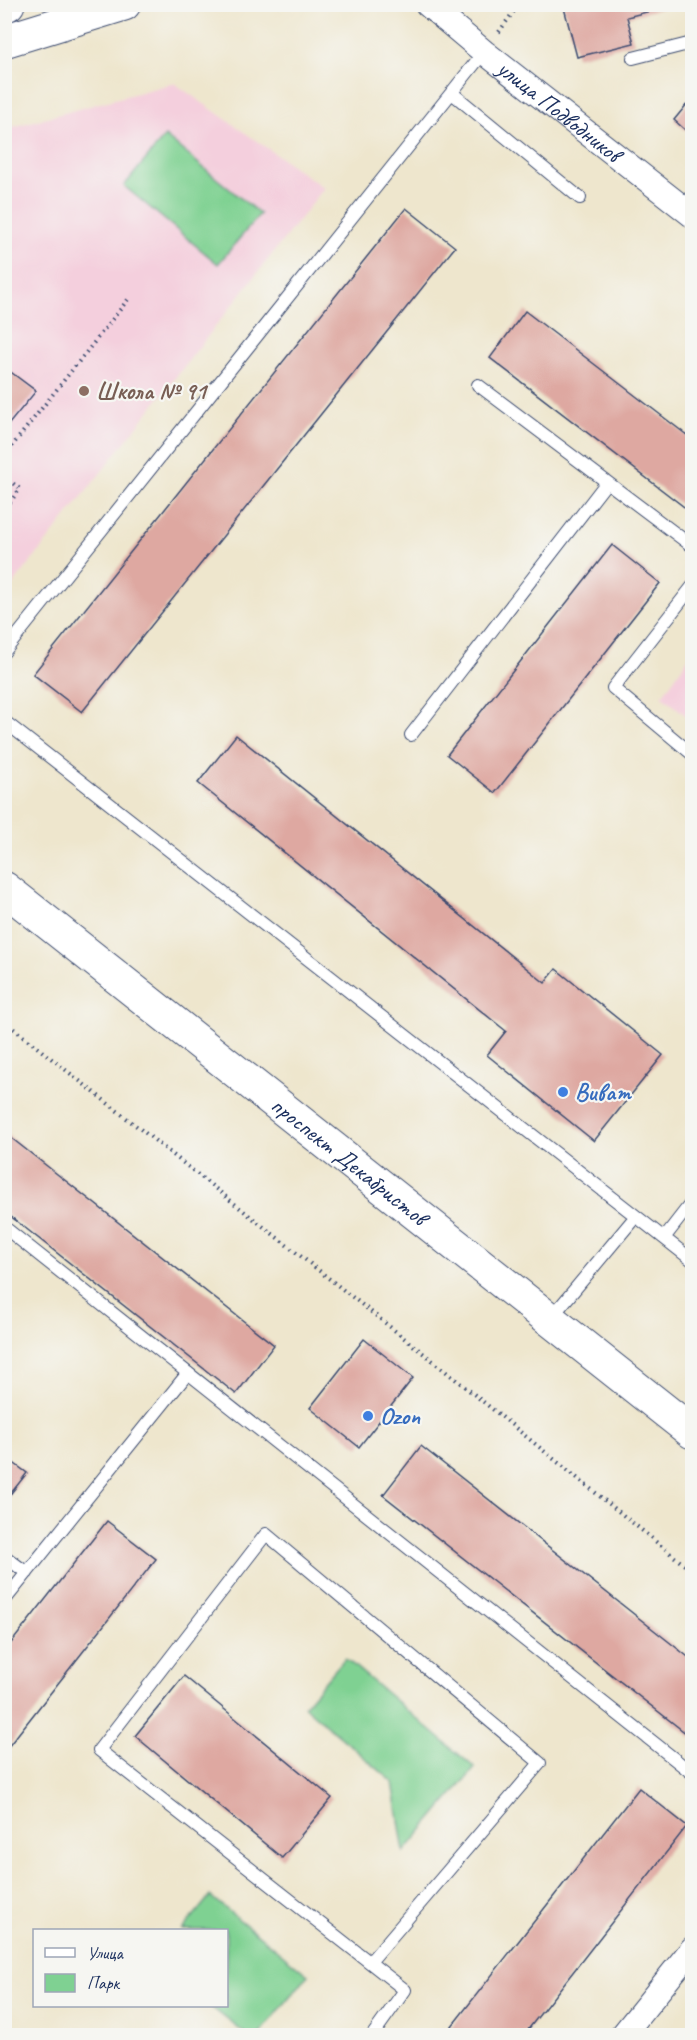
<svg xmlns="http://www.w3.org/2000/svg" width="697" height="2040" font-family="Caveat,sans-serif">
<style>
.built{fill:#f4cfdd}
.green{fill:#7fd192;stroke:#4d8078;stroke-width:1.5}
.building{fill:#dea8a1}
.lines{fill:none;stroke-linecap:round;stroke-linejoin:round}
.service-casing{stroke:#3b4a6f;stroke-width:14}
.minor-casing{stroke:#3b4a6f;stroke-width:26}
.secondary-casing{stroke:#3b4a6f;stroke-width:35}
.primary-casing{stroke:#3b4a6f;stroke-width:35}
.path{stroke:#3b4a6f;stroke-width:4;stroke-dasharray:1.5 4.5;stroke-linecap:butt}
.service{stroke:#fff;stroke-width:12}
.minor{stroke:#fff;stroke-width:24}
.secondary{stroke:#fff;stroke-width:33}
.primary{stroke:#fff;stroke-width:33}
.education-dot{fill:#8d6e63;stroke:#f6f6f2;stroke-width:2}
.shop-dot{fill:#3f7fe0;stroke:#f6f6f2;stroke-width:2}
.labels{text-anchor:middle;dominant-baseline:central;stroke-width:4.5;stroke-linejoin:round;paint-order:stroke}
.street-label{font-size:24px;fill:#1b2f5e;stroke:#f6f6f2}
.education-label{font-size:24px;font-weight:bold;fill:#785e54;stroke:#f6f6f2;text-anchor:start}
.shop-label{font-size:24px;font-weight:bold;fill:#366cbe;stroke:#f6f6f2;text-anchor:start}
</style>
<rect width="100%" height="100%" fill="#f6f6f2"/>
<filter id="ink" filterUnits="userSpaceOnUse"><feTurbulence type="fractalNoise" baseFrequency=".0167" numOctaves="2"/><feDisplacementMap in="SourceGraphic" scale="12" xChannelSelector="R" yChannelSelector="G"/><feConvolveMatrix kernelMatrix="1 2 1 2 8 2 1 2 1" color-interpolation-filters="sRGB"/></filter>
<filter id="wash" filterUnits="userSpaceOnUse"><feTurbulence type="fractalNoise" baseFrequency=".008" numOctaves="4" result="noise"/><feDisplacementMap in="SourceGraphic" scale="24" xChannelSelector="R" yChannelSelector="G"/><feGaussianBlur stdDeviation="1.35" result="paint"/><feColorMatrix in="noise" values="0 0 0 0 0 0 0 0 0 0 0 0 0 0 0 0 0 1.4 0 .05"/><feComposite in="paint" operator="in"/></filter>
<g filter="url(#wash)">
<rect width="100%" height="100%" fill="#eee6cd"/>
<path class="built" d="M 174,83 L 324,188 L 5,595 L 5,129 Z
M 692,653 L 692,720 L 662,696 Z"/>
<path class="green" d="M 165,136 L 260,214 L 218,264 L 124,186 Z
M 345,1658 L 475,1768 L 404,1852 L 393,1782 L 304,1706 Z
M 210,1896 L 308,1975 L 259,2035 L 247,2035 L 210,2006 L 226,2006 L 226,1930 L 182,1930 Z"/>
<g id="blocks">
<path class="building" d="M 563,4 L 674,4 L 674,5 L 627,17 L 634,43 L 577,57 Z
M 692,98 L 692,136 L 674,120 Z
M 406,208 L 455,247 L 82,712 L 33,674 Z
M 525,311 L 692,439 L 692,513 L 490,358 Z
M 4,367 L 36,391 L 4,430 Z
M 612,545 L 660,583 L 495,793 L 447,755 Z
M 236,735 L 545,983 L 556,969 L 663,1055 L 594,1141 L 487,1055 L 506,1031 L 198,783 Z
M 5,1133 L 274,1345 L 236,1394 L 5,1212 Z
M 364,1339 L 413,1378 L 359,1447 L 310,1408 Z
M 421,1446 L 692,1660 L 692,1738 L 383,1495 Z
M 4,1456 L 27,1473 L 4,1502 Z
M 107,1521 L 156,1559 L 4,1752 L 4,1652 Z
M 184,1676 L 332,1798 L 282,1858 L 135,1736 Z
M 639,1788 L 687,1826 L 523,2036 L 444,2036 Z"/>
</g>
</g>
<g filter="url(#ink)">
<use href="#blocks" fill-opacity="0" stroke="#3b4a6f" stroke-width="1.5"/>
<g class="lines">
<g class="service-casing">
<path id="service" d="M 633,58 L 692,43
M 452,93 L 580,198
M 478,385 L 692,546
M 692,587 L 613,688 L 692,754
M 4,652 L 484,52
M 4,721 L 692,1260
M 411,735 L 607,482
M 4,1227 L 692,1773
M 664,1238 L 692,1202
M 550,1319 L 636,1216
M 4,1556 L 27,1573
M 4,1601 L 188,1373
M 370,1962 L 540,1763 L 266,1534 L 99,1750 L 405,1990 L 372,2036"/>
</g>
<g class="minor-casing">
<g id="minor">
<path id="s1" d="M 427,4 L 484,52 L 692,215"/>
<path d="M 622,2036 L 692,1949"/>
</g>
</g>
<g class="secondary-casing">
<g id="secondary">
<path id="s2" d="M 4,888 L 692,1432"/>
</g>
</g>
<g class="primary-casing">
<path id="primary" d="M 4,6 L 8,4
M 4,41 L 124,4"/>
</g>
<path class="path" d="M 499,32 L 519,4
M 4,456 L 130,297
M 4,476 L 20,489 L 4,510
M 4,1021 L 428,1357 L 692,1571"/>
<use href="#service" class="service"/>
<use href="#minor" class="minor"/>
<use href="#secondary" class="secondary"/>
<use href="#primary" class="primary"/>
</g>
</g>
<circle class="education-dot" cx="84" cy="391" r="6"/>
<g class="shop-dot">
<circle cx="563" cy="1092" r="6"/>
<circle cx="368" cy="1416" r="6"/>
</g>
<g class="labels">
<g class="street-label">
<text stroke="none"><textPath href="#s1" startOffset="170">улица Подводников</textPath></text>
<text stroke="none"><textPath href="#s2" startOffset="440">проспект Декабристов</textPath></text>
</g>
<g class="education-label">
<text x="96" y="391">Школа № 91</text>
</g>
<g class="shop-label">
<text x="575" y="1092">Виват</text>
<text x="380" y="1416">Ozon</text>
</g>
</g>
<rect width="697" height="2040" fill="none" stroke="#f6f6f2" stroke-width="24"/>
<rect x="33" y="1929" width="195" height="78" fill="#f6f6f2" stroke="#9ea6b7" stroke-width="1.5"/>
<rect x="45" y="1948" width="30" height="9" fill="#ffffff" stroke="#9ea6b7" stroke-width="1.5"/>
<text x="87" y="1959" font-size="18" fill="#1b2f5e">Улица</text>
<rect x="45" y="1974" width="30" height="18" fill="#7fd192" stroke="#9ea6b7" stroke-width="1.5"/>
<text x="87" y="1989" font-size="18" fill="#1b2f5e">Парк</text>
</svg>
